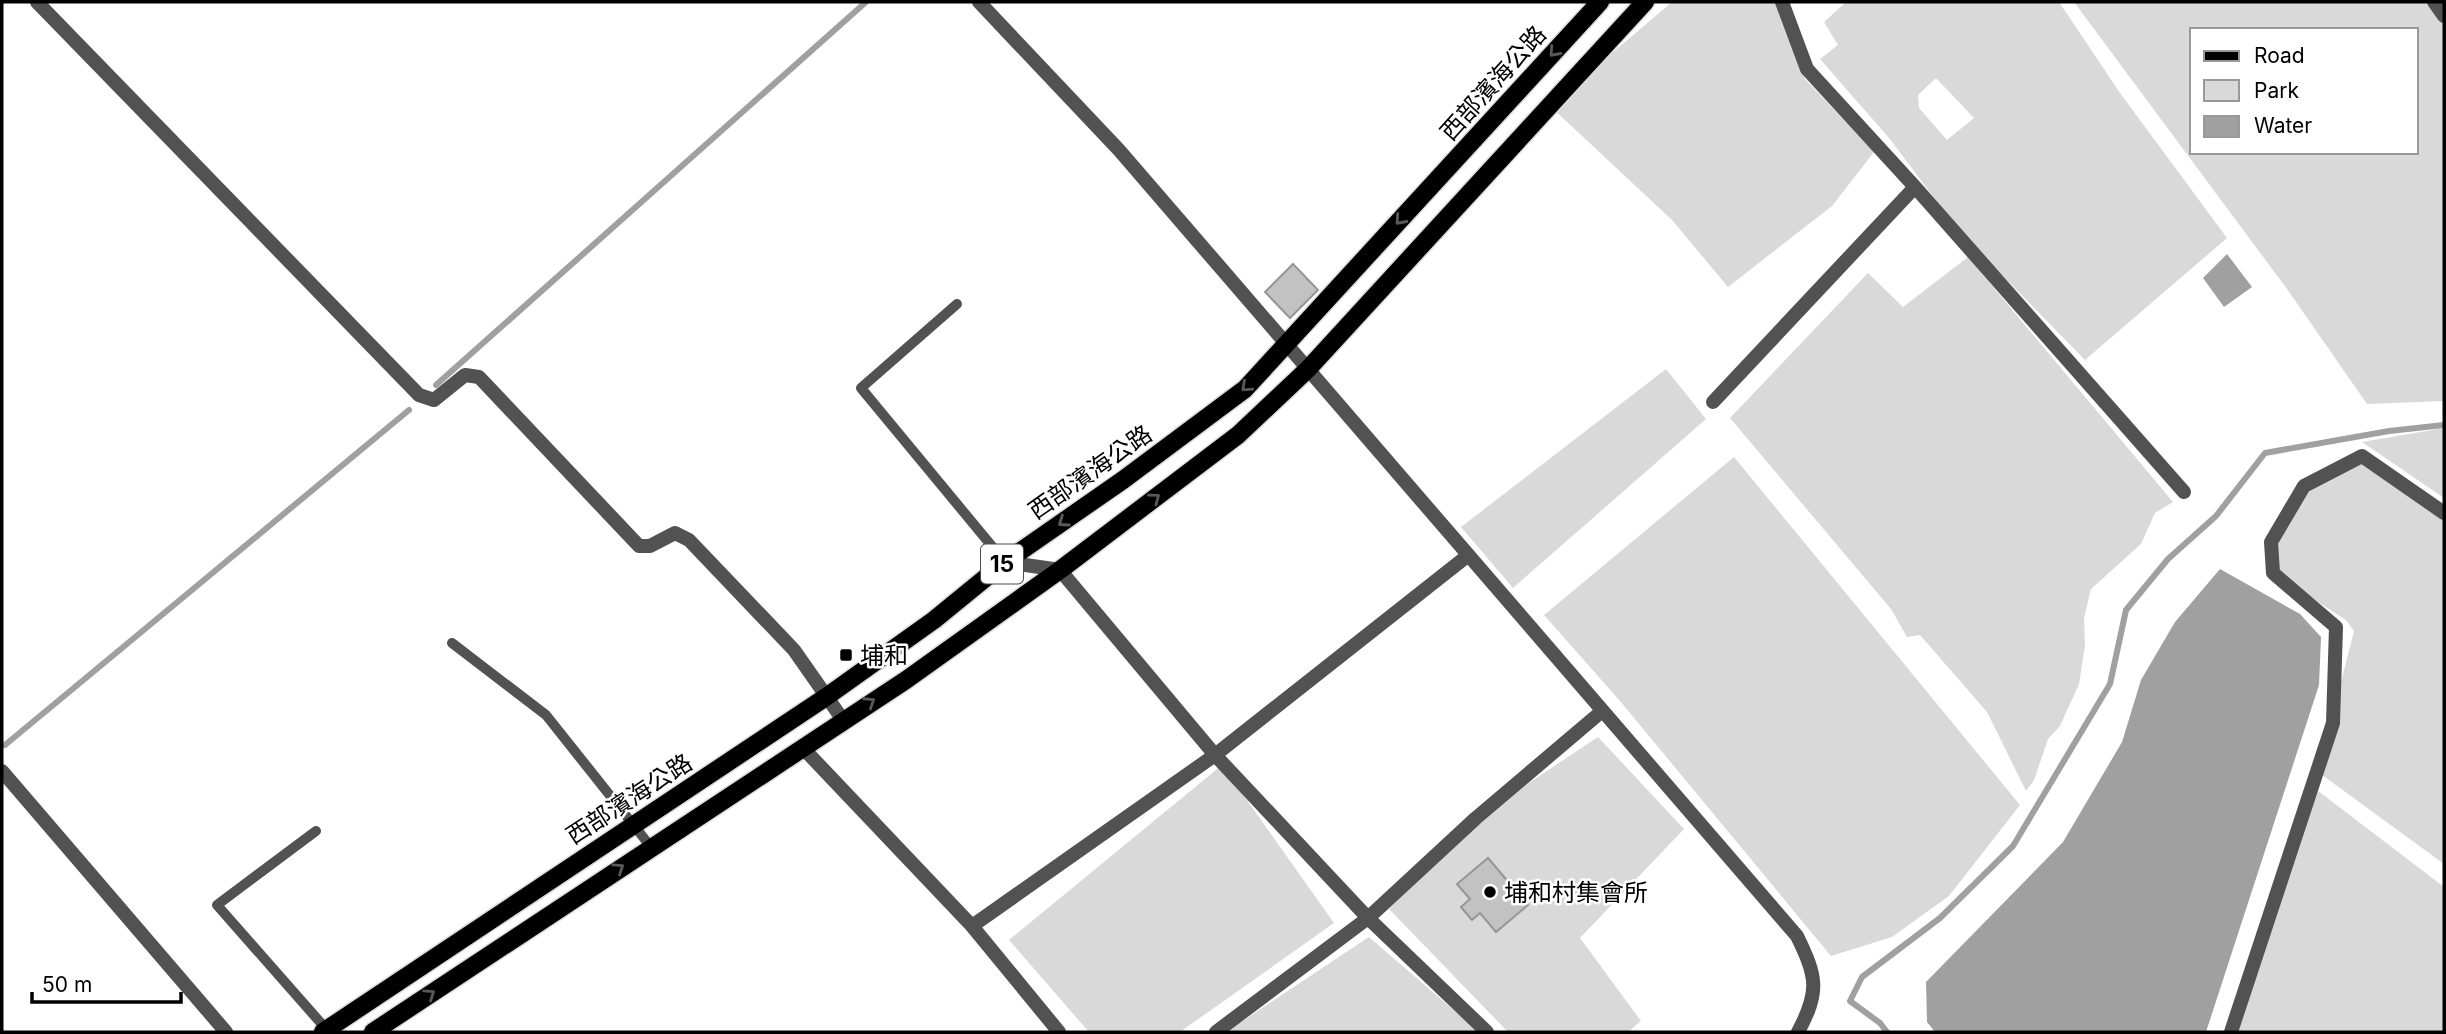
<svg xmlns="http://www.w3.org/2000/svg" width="2446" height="1034" font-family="Inter,'Noto Sans TC',sans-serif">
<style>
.green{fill:#d9d9d9;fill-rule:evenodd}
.water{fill:#a0a0a0}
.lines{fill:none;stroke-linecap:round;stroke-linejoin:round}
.stream{stroke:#a0a0a0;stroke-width:6}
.building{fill:#c2c2c2;stroke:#969696;stroke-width:2}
.primary-casing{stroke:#dbdbdb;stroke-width:21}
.service{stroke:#525252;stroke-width:10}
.minor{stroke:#525252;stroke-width:14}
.primary{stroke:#000;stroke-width:18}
.oneway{stroke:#595959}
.poi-dot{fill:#000;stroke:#fff;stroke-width:2.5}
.labels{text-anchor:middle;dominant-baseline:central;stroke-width:5;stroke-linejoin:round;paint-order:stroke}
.shield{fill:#fff;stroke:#4c4c4c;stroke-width:2}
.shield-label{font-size:23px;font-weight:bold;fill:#000}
.street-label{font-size:24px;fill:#000;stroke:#fff}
.poi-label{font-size:24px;fill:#000;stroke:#fff;text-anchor:start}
</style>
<rect width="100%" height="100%" fill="#fff"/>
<path class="green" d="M 1672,2 L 1775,2 L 1805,79 L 1874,152 L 1832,206 L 1728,287 L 1672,220 L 1550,106 Z
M 1846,2 L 2059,2 L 2120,93 L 2227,238 L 2085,360 L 1960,232 L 1889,138 L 1820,59 L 1838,45 L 1824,22 ZM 1936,78 L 1974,118 L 1947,140 L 1919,108 L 1918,95 Z
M 2074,2 L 2434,2 L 2444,15 L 2444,401 L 2367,404 L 2287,289 ZM 2192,30 L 2416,30 L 2416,152 L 2192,152 Z
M 1968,257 L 2173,502 L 2155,513 L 2141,544 L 2091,589 L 2084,618 L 2085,646 L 2079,684 L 2060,726 L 2048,739 L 2034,780 L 2026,791 L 1987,712 L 1920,635 L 1907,637 L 1891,609 L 1730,418 L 1868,273 L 1903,307 Z
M 1666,369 L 1706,419 L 1513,588 L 1461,527 Z
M 2444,428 L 2444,498 L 2362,442 Z
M 2362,456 L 2444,512 L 2444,864 L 2318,772 L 2354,631 L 2346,620 L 2273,573 L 2271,542 L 2304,486 Z
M 1734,457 L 2020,805 L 1949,896 L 1892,937 L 1831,956 L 1620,701 L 1544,615 Z
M 1598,737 L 1684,829 L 1580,938 L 1641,1021 L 1628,1032 L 1508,1032 L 1389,909 L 1476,818 Z
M 1222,765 L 1334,923 L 1180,1032 L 1089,1032 L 1009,940 Z
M 2313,787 L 2444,887 L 2444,1032 L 2231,1032 Z
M 1369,937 L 1479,1032 L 1226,1032 Z"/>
<path class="water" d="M 2227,254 L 2252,287 L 2224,307 L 2203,278 Z
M 2220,569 L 2300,614 L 2321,637 L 2319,685 L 2206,1032 L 1935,1032 L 1927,1022 L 1926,982 L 2063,842 L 2122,742 L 2141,680 L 2175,622 Z"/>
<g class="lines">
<path class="stream" d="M 436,385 L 866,2
M 5,745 L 409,410
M 1887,1032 L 1880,1023 L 1850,1001 L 1862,977 L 1940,918 L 2013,846 L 2110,684 L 2126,610 L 2168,559 L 2216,516 L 2265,453 L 2389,431 L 2444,425"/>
</g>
<path class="building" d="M 1293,264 L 1318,290 L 1290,318 L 1265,292 Z
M 1488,858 L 1528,905 L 1496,932 L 1480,913 L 1472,920 L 1461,907 L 1470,899 L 1457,884 Z"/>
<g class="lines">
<g class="primary-casing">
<path id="primary" d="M 323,1032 L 826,697 L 934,620 L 1005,562 L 1123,480 L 1245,389 L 1600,2
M 373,1032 L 906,680 L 1060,570 L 1238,435 L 1308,369 L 1645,2"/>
</g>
<path class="service" d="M 957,304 L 861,388 L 1005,562
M 452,643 L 546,715 L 651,847
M 316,831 L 217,905 L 327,1030"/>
<path class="minor" d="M 37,2 L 419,395 L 434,400 L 465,375 L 479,377 L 639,546 L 650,546 L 675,533 L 689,540 L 794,650 L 843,720
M 979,2 L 1119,150 L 1797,936 C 1817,977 1820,991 1798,1032
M 1782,2 L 1807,69 L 1915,187 L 2184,492
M 2434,2 L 2444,16
M 1713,402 L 1915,187
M 1005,562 L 1060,570 L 1215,755 L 1368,918 L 1487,1032
M 802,747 L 972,926 L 1059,1032
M 2,771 L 226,1032
M 972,926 L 1215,755 L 1466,557
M 1216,1032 L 1368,918 L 1476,818 L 1601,712
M 2231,1032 L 2333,723 L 2336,627 L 2273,573 L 2271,542 L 2304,486 L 2362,456 L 2444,513"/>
<use href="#primary" class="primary"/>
</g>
<defs><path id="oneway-chevron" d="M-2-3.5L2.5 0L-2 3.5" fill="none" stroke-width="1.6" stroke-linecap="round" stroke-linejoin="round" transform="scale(1.75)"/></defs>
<g class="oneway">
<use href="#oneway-chevron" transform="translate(1554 52) rotate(132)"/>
<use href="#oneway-chevron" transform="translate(1400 220) rotate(132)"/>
<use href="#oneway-chevron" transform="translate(1246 387) rotate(138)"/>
<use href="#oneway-chevron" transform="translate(1155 498) rotate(-37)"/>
<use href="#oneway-chevron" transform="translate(1063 522) rotate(145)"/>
<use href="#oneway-chevron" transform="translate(870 702) rotate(-33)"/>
<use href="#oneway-chevron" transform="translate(619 868) rotate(-34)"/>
<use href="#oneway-chevron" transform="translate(430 994) rotate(-34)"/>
</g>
<g class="poi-dot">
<rect x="839" y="648" width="14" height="14" rx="3.5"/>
<circle cx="1490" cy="892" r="7"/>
</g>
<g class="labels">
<rect class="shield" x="981" y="544.5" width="42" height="39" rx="5"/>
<g class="shield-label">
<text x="1002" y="564">15</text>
</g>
<g class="street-label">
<text transform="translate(1493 83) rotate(-48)">西部濱海公路</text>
<text transform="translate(1090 472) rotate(-35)">西部濱海公路</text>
<text transform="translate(629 799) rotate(-33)">西部濱海公路</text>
</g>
<g class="poi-label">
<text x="860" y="655">埔和</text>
<text x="1504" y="892">埔和村集會所</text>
</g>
</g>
<rect width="2446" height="1034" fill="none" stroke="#000000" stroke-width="7"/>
<rect x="2190" y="28" width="228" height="126" fill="#ffffff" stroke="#999999" stroke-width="2"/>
<rect x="2204" y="51" width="35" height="10" fill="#000000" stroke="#999999" stroke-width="2"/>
<text x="2254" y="63" font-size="21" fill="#000000">Road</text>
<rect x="2204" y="80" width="35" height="21" fill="#d9d9d9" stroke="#999999" stroke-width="2"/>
<text x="2254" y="98" font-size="21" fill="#000000">Park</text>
<rect x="2204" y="116" width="35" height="21" fill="#a0a0a0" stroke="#999999" stroke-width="2"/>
<text x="2254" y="133" font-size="21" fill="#000000">Water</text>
<path d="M32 992v10h149v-10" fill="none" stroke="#000000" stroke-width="3.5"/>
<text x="42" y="992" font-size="21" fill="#000000" stroke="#ffffff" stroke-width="5" paint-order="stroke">50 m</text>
</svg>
